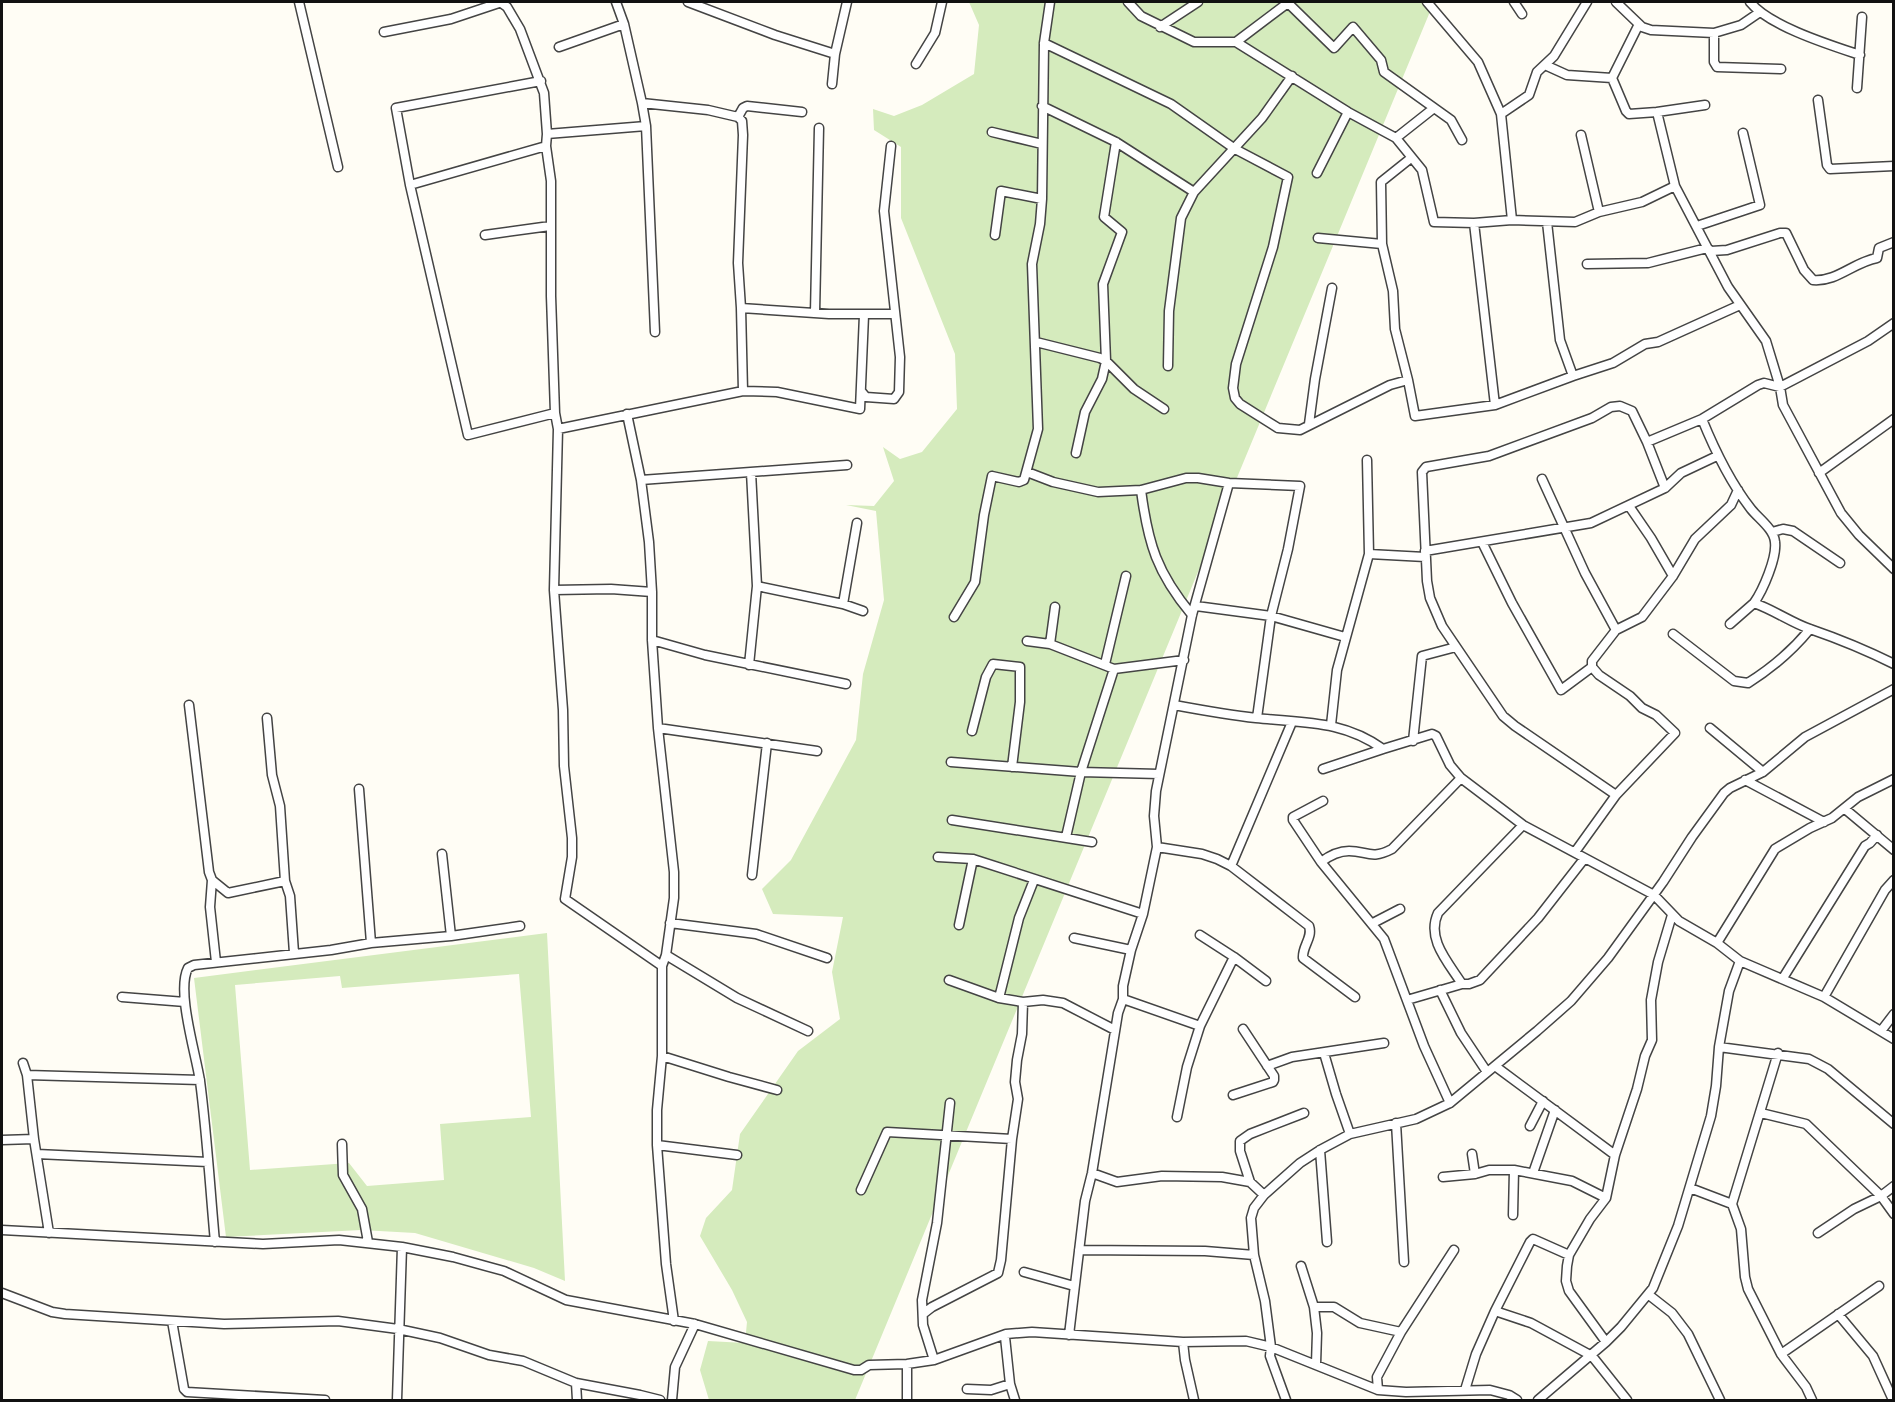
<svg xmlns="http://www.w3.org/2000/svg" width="1895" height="1402" font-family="'Source Serif 4',serif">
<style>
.green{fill:#d5ebbd;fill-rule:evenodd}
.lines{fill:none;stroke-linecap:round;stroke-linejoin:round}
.minor-casing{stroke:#444;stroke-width:11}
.minor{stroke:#fff;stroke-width:8}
</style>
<rect width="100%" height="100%" fill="#fffdf5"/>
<path class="green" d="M 969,2 L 1434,2 L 855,1400 L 709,1400 L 700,1370 L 708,1341 L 745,1343 L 747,1322 L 732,1290 L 700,1236 L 706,1218 L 732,1190 L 740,1134 L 798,1051 L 840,1019 L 832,972 L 843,917 L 773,914 L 762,889 L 791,860 L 856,740 L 863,674 L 884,600 L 876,511 L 846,505 L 874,506 L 894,481 L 883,447 L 900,459 L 922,452 L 957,409 L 955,354 L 901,218 L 901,147 L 874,130 L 873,109 L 894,116 L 922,105 L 974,74 L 979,25 Z
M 547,933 L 565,1281 L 534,1268 L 415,1233 L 361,1230 L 226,1237 L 194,978 ZM 519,974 L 531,1117 L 440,1124 L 444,1180 L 367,1186 L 349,1163 L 250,1170 L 235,985 L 340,976 L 342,988 Z"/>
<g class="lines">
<g class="minor-casing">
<path id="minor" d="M 299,2 L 338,167
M 500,2 L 507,7 L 520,29 L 544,93 L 547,134 L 546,146 L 551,181 L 551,296 L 555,413 L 558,429 L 554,590 L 563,710 L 564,766 L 572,838 L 572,857 L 565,899 L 662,966
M 616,2 L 624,24 L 642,103 L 646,126 L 655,332
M 688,2 L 775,35 L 835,54
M 1128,2 L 1141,16 L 1194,42 L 1236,42 L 1348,112 L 1396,138 L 1422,170 L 1434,222 L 1474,223 L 1512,220 L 1575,222 L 1599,212 L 1642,202 L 1675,186
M 1427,2 L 1478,62 L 1501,114 L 1512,220
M 1514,2 L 1522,14
M 1616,2 L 1642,27 L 1651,30 L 1714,33 L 1741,25 L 1760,12
M 1750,2 C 1769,26 1830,45 1860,55
M 1288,3 L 1334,48 L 1353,27 L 1381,60 L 1384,72 L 1451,120 L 1462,140
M 1639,24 L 1612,78 L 1626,111 L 1629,114 L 1657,112 L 1675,186 L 1728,287 L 1766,341 L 1780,387 L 1783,405 L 1841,513 L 1859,535 L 1894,569
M 1160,27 L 1198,2
M 384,32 L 451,19 L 502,2
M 1714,33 L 1714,62 L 1717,67 L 1781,69
M 1236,42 L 1289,2
M 1044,43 L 1171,104 L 1235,149 L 1288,177 L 1273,247 L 1236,364 L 1233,388 L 1235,398 L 1240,404 L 1278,428 L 1300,430 L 1390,385 L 1408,380 L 1395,329 L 1393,291 L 1382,244 L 1381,182 L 1411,158
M 559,47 L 624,24
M 916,64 L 935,33 L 942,2
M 1545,65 L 1567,75 L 1612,78
M 541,81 L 396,108 L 410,185 L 468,435 L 555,413
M 832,84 L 835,54 L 847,2
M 1857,88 L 1862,17
M 1818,100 L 1827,165 L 1830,169 L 1894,166
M 642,103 L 708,110 L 738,117 L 742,121 L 743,135 L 738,263 L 741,308 L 743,391
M 1042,106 L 1116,142 L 1194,192
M 1657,112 L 1705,105
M 1501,114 L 1529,95 L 1537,72 L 1554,56 L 1587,2
M 738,117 L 743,108 L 747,106 L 802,112
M 992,132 L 1042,144
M 547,134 L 646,126
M 1581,135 L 1599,212
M 1396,138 L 1434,108
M 1317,173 L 1348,112
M 410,185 L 546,146
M 1547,222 L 1560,340 L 1573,376
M 1474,223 L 1495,405
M 1697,226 L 1760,205 L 1743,133
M 485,235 L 550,226
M 995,235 L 1001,191 L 1042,199
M 1318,238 L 1382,244
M 1587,264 L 1648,263 L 1707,248 L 1711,251 L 1727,250 L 1780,233 L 1786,233 L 1804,270 L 1813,280 C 1837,282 1854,262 1877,258 L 1879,248 L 1894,242
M 741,308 L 829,314 L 895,314
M 815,313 L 819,128
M 1036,342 L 1100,358 L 1106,361 L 1134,389 L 1164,409
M 1168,366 L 1169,311 L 1181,218 L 1194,192 L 1262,118 L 1292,76
M 1408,380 L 1415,416 L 1495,405 L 1573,376 L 1613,363 L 1645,344 L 1658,342 L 1740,305
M 861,391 L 866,397 L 894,399 L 899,392 L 900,357 L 884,211 L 891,146
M 627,414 L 641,480 L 649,542 L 652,592 L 652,640 L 658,728 L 674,872 L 674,898 L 666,955 L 662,966 L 662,1056 L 657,1110 L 657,1145 L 666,1264 L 674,1321
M 1702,419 C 1715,451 1730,482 1751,509 C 1758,518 1774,529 1775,542 C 1777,558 1763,590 1754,603 C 1774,610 1792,623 1810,629 C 1839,639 1866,650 1894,664
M 1309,424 L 1315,379 L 1332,288
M 558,429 L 743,391 L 777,392 L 860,409 L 864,315
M 1647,442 L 1702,419 L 1758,385 L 1764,383 L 1780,387 L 1868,341 L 1894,323
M 1076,453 L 1085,412 L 1102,379 L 1106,361 L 1103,284 L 1122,232 L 1104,217 L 1116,142
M 1027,472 L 1053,482 L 1098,492 L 1141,490 L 1186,478 L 1198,478 L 1229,483 L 1300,486 L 1288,549 L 1271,616 L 1257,718
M 1819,473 L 1894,419
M 1542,479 L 1585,573 L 1616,630
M 641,480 L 847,465
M 1141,490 C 1148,544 1157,573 1192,615
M 1629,506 L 1651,538 L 1673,576
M 1772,532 L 1783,529 L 1793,531 L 1840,563
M 1482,542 L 1512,603 L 1561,690 L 1592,667
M 1425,551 L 1591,523 L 1665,488 L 1681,473 L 1717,456
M 1369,554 L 1425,557
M 757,586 L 843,604 L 863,611
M 554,590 L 611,589 L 652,592
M 843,604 L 857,523
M 1196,606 L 1271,616 L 1345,637
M 954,617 L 975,582 L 984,515 L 992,476 L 1019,482 L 1024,480 L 1038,429 L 1032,264 L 1040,224 L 1042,199 L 1044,43 L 1050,2
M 1730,624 L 1754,603
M 1673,634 L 1734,681 L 1748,683 C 1772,668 1792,651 1810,629
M 652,640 L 705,655 L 846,684
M 1027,641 L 1050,644 L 1114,669 L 1184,660
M 1050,644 L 1055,607
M 1105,664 L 1126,576
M 749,665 L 757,586 L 751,472
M 189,705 L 209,872 L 212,880 L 228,893 L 285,881
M 1174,705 C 1201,710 1228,715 1256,718 C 1303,723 1343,720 1383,749 L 1432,734 L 1436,736 L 1450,765 L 1461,778 L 1523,825 L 1654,895 L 1679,921 L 1717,943 L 1740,961 L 1824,997 L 1894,1039
M 267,718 L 272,775 L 280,806 L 285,881 L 290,896 L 294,953
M 1331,725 L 1337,670 L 1369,554 L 1367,460
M 658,728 L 817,751
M 1710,728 L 1763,772
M 972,731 L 986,677 L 993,664 L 1020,667 L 1020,702 L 1012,767
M 1413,741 L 1422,656 L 1456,647
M 951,762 L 1081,772 L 1159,774
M 1323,769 L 1383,749
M 1745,780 L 1824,822
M 359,789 L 371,943
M 1616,795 L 1515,726 L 1503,716 L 1442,626 L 1430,598 L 1427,581 L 1422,472 L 1426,467 L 1489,456 L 1592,418 L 1611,407 L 1620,406 L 1632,411 L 1647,442 L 1665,488
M 1323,801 L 1293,817 L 1293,820 L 1321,862 L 1384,939 L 1424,1046 L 1450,1103
M 1845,809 L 1894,850
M 952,820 L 1092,842
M 1523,825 L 1438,913 C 1426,939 1448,962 1462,984 L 1469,984 L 1480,980 L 1538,918 L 1584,859
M 1066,837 L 1081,772 L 1114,669
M 1157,847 L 1202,854 L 1217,859 L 1231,866 L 1309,926 C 1313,938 1302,946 1303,958 L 1355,997
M 1575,852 L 1616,795 L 1675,733 L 1656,715 L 1642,708 L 1630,696 L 1599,675 L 1592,667 L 1592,661 L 1616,630 L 1642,617 L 1673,576 L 1695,539 L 1731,505 L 1738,490
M 442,854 L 451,936
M 938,857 L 973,859 L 1143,914
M 1321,862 C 1329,856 1338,851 1349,851 C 1367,851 1371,860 1392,849 L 1461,778
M 1231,866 L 1292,722
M 752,875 L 767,743
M 212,880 L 210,907 L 216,962
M 670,923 L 756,934 L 827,958
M 1373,923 L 1400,909
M 959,925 L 973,859
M 1074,938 L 1131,950
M 1717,943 L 1775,849 L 1810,828 L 1832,818 L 1858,797 L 1894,779
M 666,955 L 737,998 L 808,1031
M 1234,957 L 1266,981
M 1783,978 L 1865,846 L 1870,843 L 1877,835
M 949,980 L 999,998 L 1023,1002 L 1043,1000 L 1063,1003 L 1115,1030
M 1440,990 L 1461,1033 L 1487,1072
M 122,997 L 185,1002
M 1824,997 L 1885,890 L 1894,880
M 999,998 L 1019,918 L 1034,880
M 1123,999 L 1200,1026
M 1407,1000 L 1462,984
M 1881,1031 L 1894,1014
M 1719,1047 L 1809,1059 L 1828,1069 L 1894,1124
M 1324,1053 L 1336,1094 L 1350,1134
M 662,1056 L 729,1077 L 777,1090
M 23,1063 L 27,1075 L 34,1139 L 49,1233
M 1267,1066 L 1292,1057 L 1384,1043
M 1495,1066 L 1615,1155
M 27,1075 L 200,1080
M 1233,1095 L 1273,1082 L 1274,1080 L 1274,1076 L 1243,1029
M 1761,1113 L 1806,1124 L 1881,1196 L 1894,1214
M 1177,1117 L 1187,1067 L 1200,1026 L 1234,957 L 1200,935
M 1396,1123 L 1404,1262
M 1530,1126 L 1543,1101
M 2,1140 L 34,1139
M 342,1144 L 343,1175 L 362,1209 L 368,1242
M 657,1145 L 737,1155
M 1320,1150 L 1327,1242
M 37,1154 L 208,1162
M 1472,1154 L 1475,1174
M 1092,1173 L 1117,1182 L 1162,1176 L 1222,1177 L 1250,1182 L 1264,1195
M 1533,1173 L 1555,1110
M 1443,1177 L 1475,1174 L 1489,1170 L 1514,1170 L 1572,1181 L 1606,1198
M 1250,1182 L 1240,1151 L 1240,1141 L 1250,1134 L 1304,1113
M 1690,1188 L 1732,1204 L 1741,1229 L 1745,1277 L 1748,1289 L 1781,1354 L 1806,1387 L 1812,1400
M 861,1190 L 887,1132 L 1012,1139
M 1732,1204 L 1778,1053
M 1513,1215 L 1514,1170
M 2,1230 L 263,1244 L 339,1240 L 402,1247 L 453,1257 L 504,1271 L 566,1300 L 695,1324 L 854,1370 L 861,1370 L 869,1365 L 907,1364 L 934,1360 L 1006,1334 L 1032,1332 L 1183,1342 L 1246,1341 L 1271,1347 L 1378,1390 L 1406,1392 L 1490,1390 L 1509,1395 L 1517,1400
M 1818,1233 L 1854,1209 L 1881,1196 L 1894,1186
M 215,1242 C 210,1188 207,1134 200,1081 C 196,1054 176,991 188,968 L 194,965 L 331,950 L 371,943 L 451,936 L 520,926
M 1079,1250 L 1205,1251 L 1254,1255
M 1301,1266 L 1314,1307 L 1317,1333 L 1316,1364
M 1024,1272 L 1074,1286
M 2,1293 L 52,1312 L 65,1314 L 224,1324 L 338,1321 L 398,1329 L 440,1338 L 489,1355 L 523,1361 L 576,1383 L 640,1395 L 660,1400
M 1649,1295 L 1672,1313 L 1688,1334 L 1720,1400
M 1314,1307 L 1334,1307 L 1360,1323 L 1401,1332
M 1495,1311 L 1531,1323 L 1592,1356 L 1627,1400
M 923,1314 L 932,1307 L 998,1273 L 1001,1260 L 1012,1139 L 1018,1099 L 1015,1082 L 1017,1060 L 1022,1034 L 1023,1002
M 1838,1314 L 1873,1356 L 1893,1400
M 172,1321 L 184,1389 L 187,1392 L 325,1400
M 1006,1334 L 1005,1337 L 1010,1384 L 1015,1400
M 1069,1335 L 1085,1201 L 1092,1173 L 1118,1013 L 1123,999 L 1123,986 L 1131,950 L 1143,914 L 1157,847 L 1154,816 L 1156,791 L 1192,615 L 1229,483
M 1183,1342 L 1185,1360 L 1194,1400
M 1606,1342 L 1569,1291 L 1566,1281 L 1567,1266 L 1569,1255 L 1590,1219 L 1606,1198 L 1615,1155 L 1637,1089 L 1645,1056 L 1652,1040 L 1651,1000 L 1658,962 L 1672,915
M 1781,1354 L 1879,1286
M 934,1360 L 923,1325 L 922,1300 L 937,1223 L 950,1103
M 576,1383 L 577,1400
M 967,1389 L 991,1390 L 1010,1384
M 1378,1390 L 1377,1377 L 1401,1332 L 1454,1250
M 1465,1390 L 1476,1354 L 1495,1311 L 1530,1242 L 1533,1239 L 1569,1255
M 397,1400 L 402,1247
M 672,1400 L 675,1367 L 695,1324
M 907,1400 L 907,1364
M 1286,1400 L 1270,1356 L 1271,1347 L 1265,1301 L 1254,1255 L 1251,1218 L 1254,1208 L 1264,1195 L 1300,1163 L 1320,1150 L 1350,1134 L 1416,1119 L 1450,1103 L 1537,1031 L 1571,1001 L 1608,958 L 1663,882 L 1692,837 L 1724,793 L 1730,788 L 1763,772 L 1805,737 L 1894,689
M 1538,1400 L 1606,1342 L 1621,1327 L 1653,1288 L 1678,1226 L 1711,1116 L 1716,1086 L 1719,1047 L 1729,991 L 1740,961"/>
</g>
<use href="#minor" class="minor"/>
</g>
<rect width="1895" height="1402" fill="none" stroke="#111111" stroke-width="6"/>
</svg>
